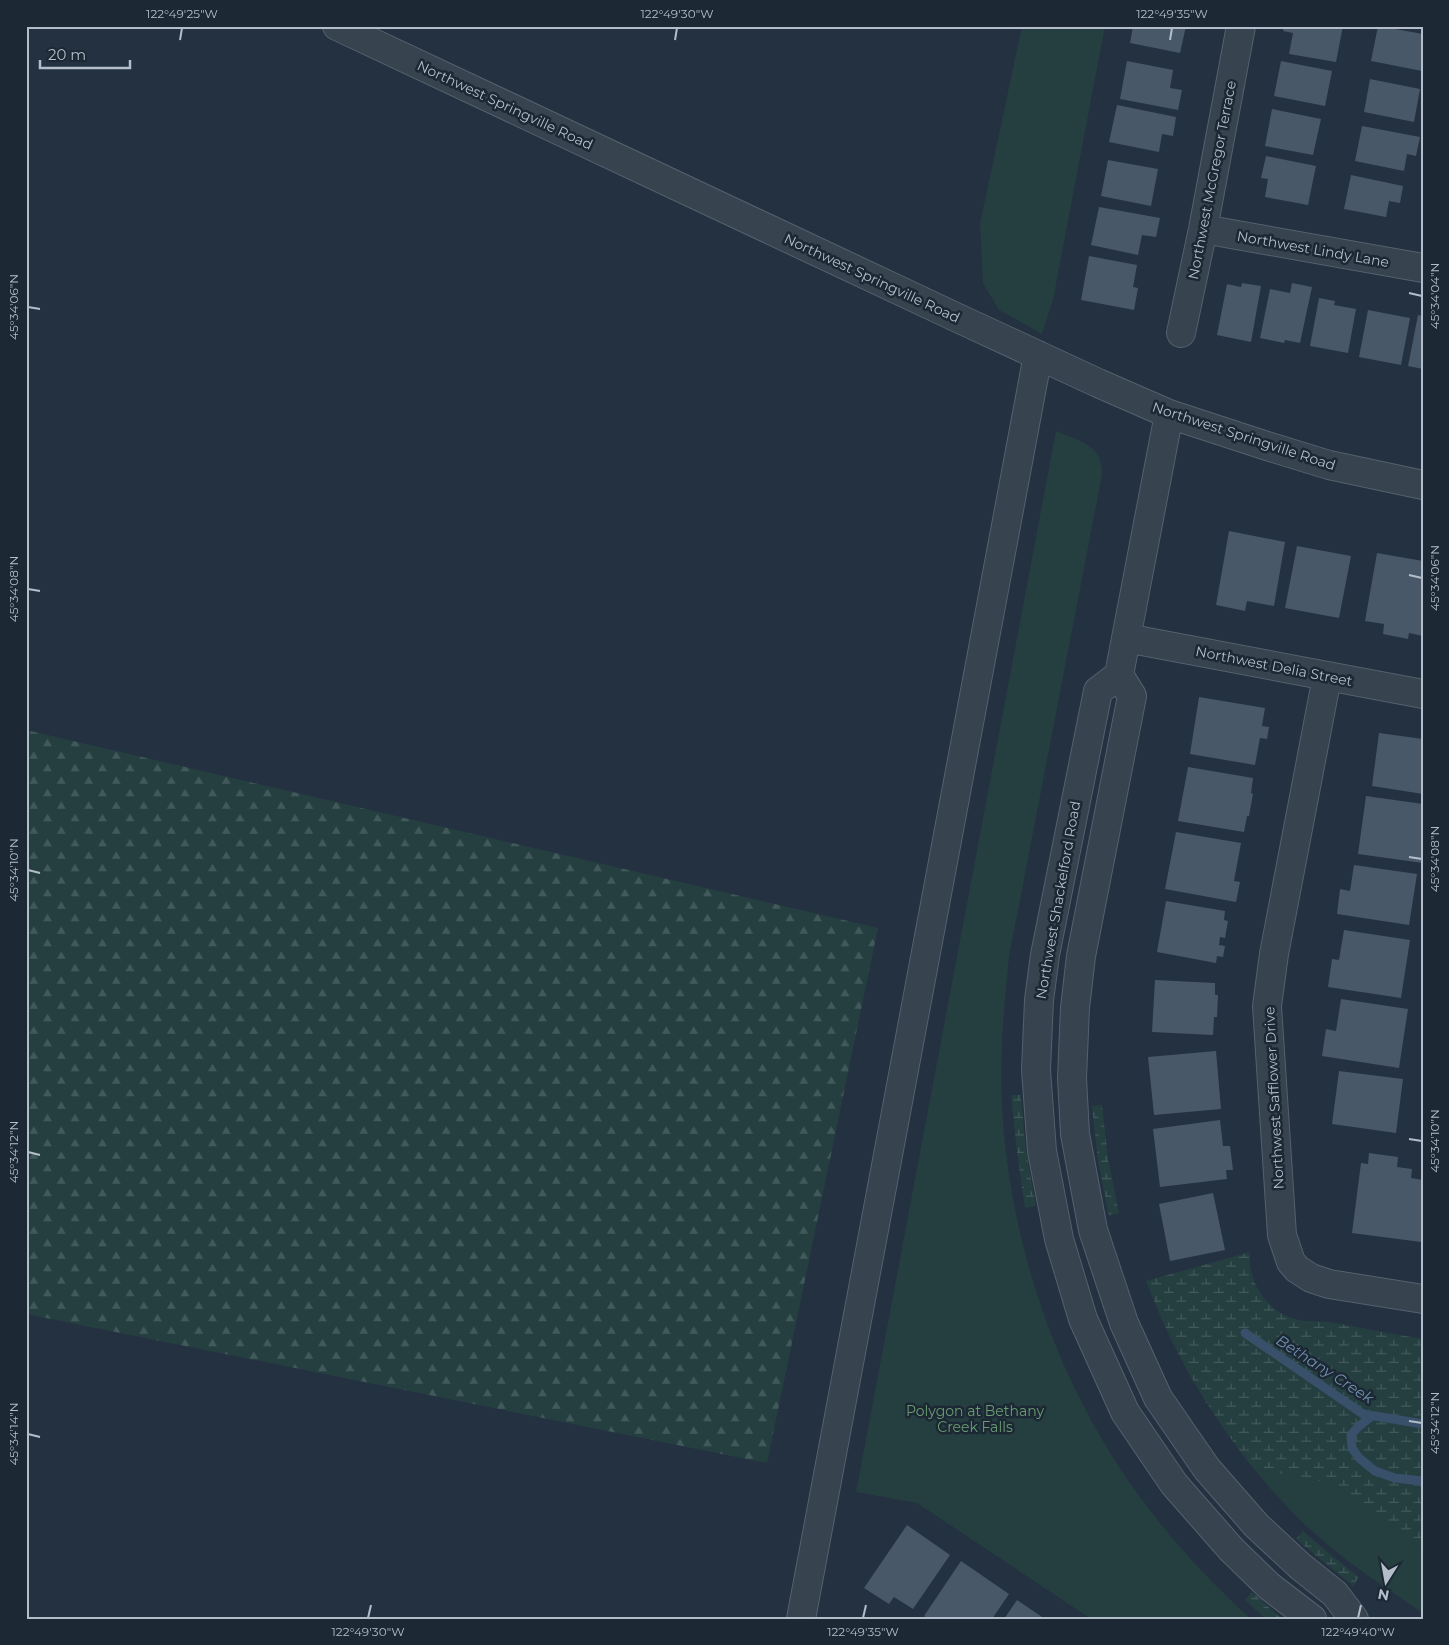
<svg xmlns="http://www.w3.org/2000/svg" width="1449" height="1645" font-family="Montserrat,sans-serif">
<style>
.green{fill:#253f41}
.forest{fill:url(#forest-firs)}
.wetland{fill:url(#wetland-marsh)}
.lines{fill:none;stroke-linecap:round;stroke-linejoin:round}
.stream{stroke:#38506a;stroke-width:9}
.building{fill:#495869}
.minor-casing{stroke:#55616d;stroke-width:30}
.minor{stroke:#37434f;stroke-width:28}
.ticks{fill:none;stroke:#b4beca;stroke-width:2}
.labels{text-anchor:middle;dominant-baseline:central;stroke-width:5;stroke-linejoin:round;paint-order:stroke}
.street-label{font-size:14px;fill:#b4beca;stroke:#1c2834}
.park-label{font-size:14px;fill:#6a9c72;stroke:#1c2834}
.water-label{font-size:15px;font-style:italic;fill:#7290af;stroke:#1c2834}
.neatline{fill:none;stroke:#b4beca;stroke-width:2}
.ticks-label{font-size:12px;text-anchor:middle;fill:#b4beca}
</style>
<defs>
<pattern id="forest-firs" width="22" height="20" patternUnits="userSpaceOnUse" patternTransform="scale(1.25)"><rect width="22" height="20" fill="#253f41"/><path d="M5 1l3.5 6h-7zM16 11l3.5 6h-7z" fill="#42595b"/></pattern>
<pattern id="wetland-marsh" width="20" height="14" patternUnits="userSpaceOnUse" patternTransform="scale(1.25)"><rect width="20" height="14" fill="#253f41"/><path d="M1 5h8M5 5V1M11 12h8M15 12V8" fill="none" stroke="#42595b"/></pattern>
</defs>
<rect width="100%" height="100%" fill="#233140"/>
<path class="green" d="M 1022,26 L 1105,26 L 1053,300 L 1042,334 L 999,310 L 983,283 L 980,223 Z
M 1056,431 C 1079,441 1103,444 1102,475 L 1009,957 C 1003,1012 999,1067 1003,1122 C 1013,1254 1060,1386 1137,1493 C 1171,1540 1209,1581 1251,1619 L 1091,1619 L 917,1503 L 856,1492 Z
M 1254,1469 L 1335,1484 L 1423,1549 L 1423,1613 C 1384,1587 1346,1562 1312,1531 C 1291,1512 1272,1491 1254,1469 Z"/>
<path class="forest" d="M 26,730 L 878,928 L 767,1463 L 26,1314 Z"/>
<path class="wetland" d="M 1011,1095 L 1021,1095 L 1026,1151 L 1036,1206 L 1025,1208 L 1017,1152 Z
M 1102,1105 L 1108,1159 L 1119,1213 L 1109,1216 L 1098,1161 L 1092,1106 Z
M 1250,1252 C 1247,1281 1266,1311 1295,1319 C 1308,1323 1322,1320 1336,1323 C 1365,1329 1394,1334 1423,1339 L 1423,1549 L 1335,1484 L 1254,1469 C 1206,1408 1174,1354 1146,1281 Z
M 1303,1531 L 1331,1555 L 1359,1577 L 1353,1586 L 1296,1539 Z
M 1252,1592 L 1282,1619 L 1266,1619 L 1245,1600 Z"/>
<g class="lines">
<path class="stream" d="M 1245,1333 L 1363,1414 L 1423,1424
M 1372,1416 L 1358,1427 L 1351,1435 L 1352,1448 L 1359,1458 L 1375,1471 L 1395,1478 L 1422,1481 L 1423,1483"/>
</g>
<path class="building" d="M 1133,26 L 1186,26 L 1180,53 L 1130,43 Z
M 1284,26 L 1343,26 L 1336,62 L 1289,54 L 1293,33 L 1283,31 Z
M 1378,26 L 1423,34 L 1422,71 L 1371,61 Z
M 1127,61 L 1173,70 L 1170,88 L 1182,90 L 1178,110 L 1120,99 Z
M 1281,61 L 1332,71 L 1325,106 L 1274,96 Z
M 1370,79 L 1420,89 L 1414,122 L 1364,112 Z
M 1117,105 L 1176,117 L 1173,136 L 1162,134 L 1159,152 L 1109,142 Z
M 1272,109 L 1321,119 L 1313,155 L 1265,146 Z
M 1362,126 L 1420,137 L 1416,156 L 1407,154 L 1404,171 L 1355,161 Z
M 1266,156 L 1316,166 L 1308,205 L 1265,197 L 1268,179 L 1261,178 Z
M 1108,160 L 1158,169 L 1151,206 L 1101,196 Z
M 1351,175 L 1403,186 L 1400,203 L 1389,201 L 1386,217 L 1344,209 Z
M 1099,207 L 1160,218 L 1156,237 L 1142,235 L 1138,255 L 1091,245 Z
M 1089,256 L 1137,265 L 1133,287 L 1138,288 L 1134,310 L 1081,300 Z
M 1242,283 L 1261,286 L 1251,342 L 1217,335 L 1227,284 L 1241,287 Z
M 1292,283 L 1312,287 L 1300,343 L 1285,340 L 1284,343 L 1260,338 L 1270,289 L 1290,293 Z
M 1319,298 L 1335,301 L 1334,305 L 1356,309 L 1348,353 L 1310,346 Z
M 1368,310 L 1410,318 L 1401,365 L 1359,357 Z
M 1418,315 L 1423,316 L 1423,369 L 1408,366 Z
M 1229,531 L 1285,542 L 1274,606 L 1247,601 L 1245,611 L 1216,605 Z
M 1297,546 L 1351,556 L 1339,618 L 1285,608 Z
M 1377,553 L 1423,561 L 1423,636 L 1409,633 L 1408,639 L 1383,634 L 1384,624 L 1365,621 Z
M 1199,697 L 1265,708 L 1262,726 L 1269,727 L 1267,739 L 1260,738 L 1255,765 L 1190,754 Z
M 1379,733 L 1423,739 L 1423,794 L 1372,786 Z
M 1188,767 L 1253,778 L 1251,793 L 1253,794 L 1249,816 L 1247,816 L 1244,832 L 1178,821 Z
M 1366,796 L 1423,804 L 1423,863 L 1358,854 Z
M 1176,832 L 1241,843 L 1234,881 L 1240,882 L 1236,902 L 1165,889 Z
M 1354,865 L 1417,874 L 1409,925 L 1337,914 L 1340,889 L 1350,891 Z
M 1166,901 L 1225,911 L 1224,920 L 1228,921 L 1225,938 L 1220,937 L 1219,945 L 1225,946 L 1223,957 L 1217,956 L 1216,963 L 1157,952 Z
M 1344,930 L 1410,940 L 1401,998 L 1328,987 L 1332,959 L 1339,960 Z
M 1155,980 L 1215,983 L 1215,995 L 1218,995 L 1217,1017 L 1214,1017 L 1213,1035 L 1152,1032 Z
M 1341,999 L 1408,1009 L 1399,1068 L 1322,1056 L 1326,1029 L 1336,1031 Z
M 1216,1051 L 1221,1109 L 1154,1115 L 1148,1057 Z
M 1339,1071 L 1403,1079 L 1396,1133 L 1332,1124 Z
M 1220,1120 L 1223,1146 L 1230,1146 L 1233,1170 L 1226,1170 L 1227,1179 L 1160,1187 L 1153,1129 Z
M 1369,1153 L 1398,1157 L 1397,1167 L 1412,1169 L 1411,1178 L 1423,1180 L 1423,1228 L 1421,1242 L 1352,1233 L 1361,1163 L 1368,1164 Z
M 1213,1193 L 1225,1250 L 1170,1261 L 1159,1204 Z
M 907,1525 L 950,1555 L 913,1609 L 894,1597 L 889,1604 L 864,1588 Z
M 961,1561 L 1009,1594 L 992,1619 L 928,1619 L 924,1616 Z
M 1017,1600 L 1045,1619 L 1004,1619 Z"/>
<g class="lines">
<g class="minor-casing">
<path id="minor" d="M 337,26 L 962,320 L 1098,383 L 1169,414 L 1267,446 L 1329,465 L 1423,485
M 1203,229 L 1423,268
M 1181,333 L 1203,229 L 1241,26
M 1169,414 L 1119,675 L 1098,691 L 1045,955 L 1039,1000 L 1036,1070 L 1042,1151 L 1059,1239 L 1083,1319 L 1125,1412 L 1174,1484 L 1231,1549 L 1269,1586 L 1312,1619
M 1126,638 L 1423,694
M 1119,675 L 1132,696 L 1081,956 L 1075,1008 L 1072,1078 L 1075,1134 L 1093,1230 L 1124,1323 L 1158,1398 L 1207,1469 L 1256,1525 L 1300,1566 L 1335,1594 L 1354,1619
M 1327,677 L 1274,954 L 1267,1006 L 1282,1235 L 1291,1262 L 1297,1269 L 1311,1278 L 1329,1284 L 1423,1299
M 801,1619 L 1038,355"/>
</g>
<use href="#minor" class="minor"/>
</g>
<path class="ticks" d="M 180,40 L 182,28M 675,40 L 677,28M 1170,40 L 1172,28M 1409,293 L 1422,296M 28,307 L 40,309M 1409,575 L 1422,578M 28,589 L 40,591M 1409,857 L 1422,859M 28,870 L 40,873M 1409,1139 L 1422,1141M 28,1152 L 40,1155M 1409,1421 L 1422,1423M 28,1434 L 40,1437M 368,1618 L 371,1605M 863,1618 L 866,1605M 1358,1618 L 1361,1605"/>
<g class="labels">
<g class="street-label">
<text transform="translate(505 105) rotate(25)">Northwest Springville Road</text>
<text transform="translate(1212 180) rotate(-79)">Northwest McGregor Terrace</text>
<text transform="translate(1313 249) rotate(10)">Northwest Lindy Lane</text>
<text transform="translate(872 278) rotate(25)">Northwest Springville Road</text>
<text transform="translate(1244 436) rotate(18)">Northwest Springville Road</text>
<text transform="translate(1274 666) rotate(11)">Northwest Delia Street</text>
<text transform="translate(1058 900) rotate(-80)">Northwest Shackelford Road</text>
<text transform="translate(1274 1098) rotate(-93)">Northwest Safflower Drive</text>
</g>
<g class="park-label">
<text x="975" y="1411">Polygon at Bethany<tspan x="975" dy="16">Creek Falls</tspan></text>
</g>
<g class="water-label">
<text transform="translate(1325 1369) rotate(33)">Bethany Creek</text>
</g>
</g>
<rect width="1449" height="1645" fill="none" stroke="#1c2834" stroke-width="55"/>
<g transform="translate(1386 1582) rotate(191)" stroke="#1c2834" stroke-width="4" paint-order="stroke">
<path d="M0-4L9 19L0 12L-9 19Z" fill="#b4beca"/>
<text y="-8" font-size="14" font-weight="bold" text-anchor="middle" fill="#b4beca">N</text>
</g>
<path d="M40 60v8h90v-8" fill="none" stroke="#b4beca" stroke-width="2.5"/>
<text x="48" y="60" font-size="15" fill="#b4beca" stroke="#1c2834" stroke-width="4" paint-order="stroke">20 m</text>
<rect x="28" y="28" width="1394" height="1590" class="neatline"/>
<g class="ticks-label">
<text x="182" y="18">122°49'25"W</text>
<text x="677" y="18">122°49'30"W</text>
<text x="1172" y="18">122°49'35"W</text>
<text transform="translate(1435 296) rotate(-90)" y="4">45°34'04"N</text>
<text transform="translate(14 307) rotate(-90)" y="4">45°34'06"N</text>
<text transform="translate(1435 578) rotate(-90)" y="4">45°34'06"N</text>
<text transform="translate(14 589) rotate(-90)" y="4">45°34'08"N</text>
<text transform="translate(1435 859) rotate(-90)" y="4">45°34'08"N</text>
<text transform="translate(14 870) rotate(-90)" y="4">45°34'10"N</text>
<text transform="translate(1435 1141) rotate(-90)" y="4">45°34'10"N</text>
<text transform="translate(14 1152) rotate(-90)" y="4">45°34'12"N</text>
<text transform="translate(1435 1423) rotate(-90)" y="4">45°34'12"N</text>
<text transform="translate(14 1434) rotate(-90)" y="4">45°34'14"N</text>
<text x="368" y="1636">122°49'30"W</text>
<text x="863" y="1636">122°49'35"W</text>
<text x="1358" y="1636">122°49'40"W</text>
</g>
</svg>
